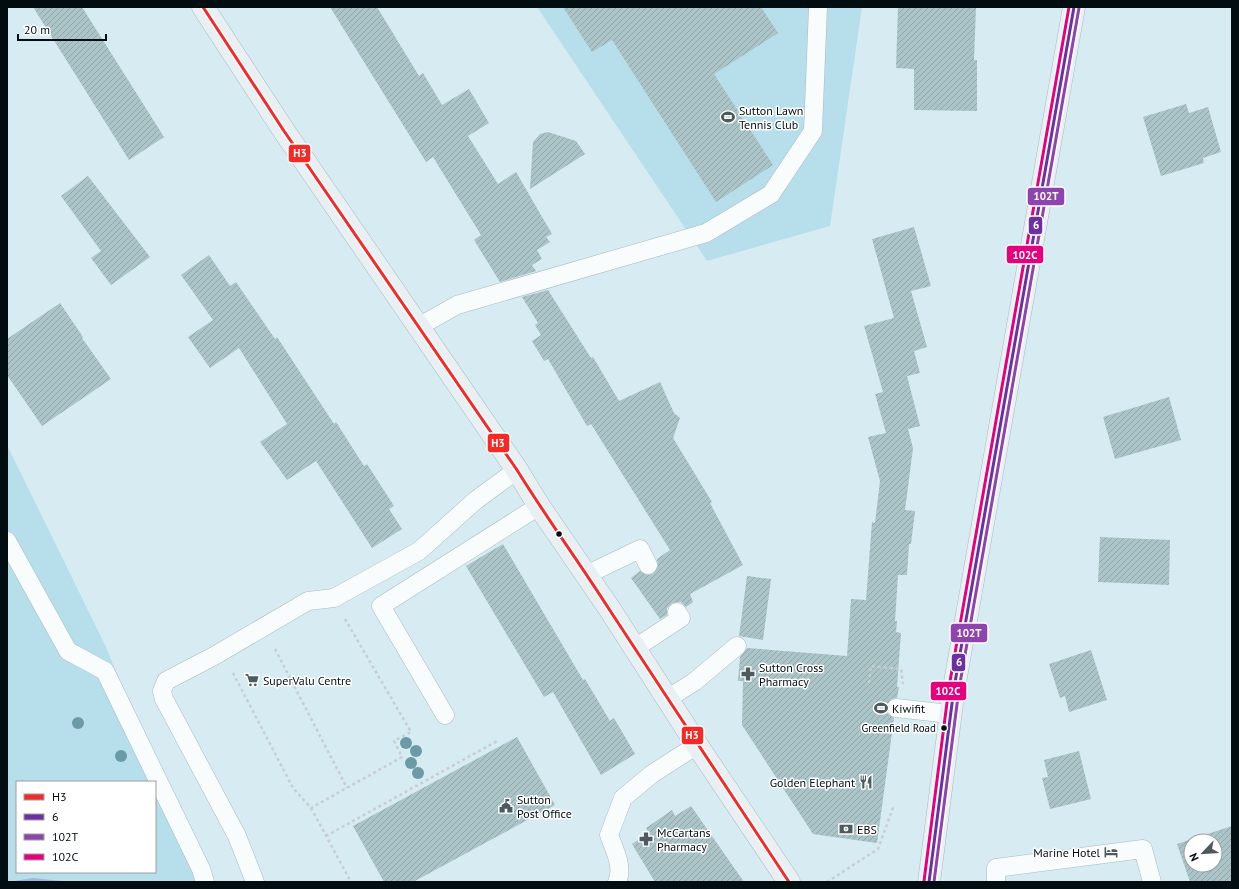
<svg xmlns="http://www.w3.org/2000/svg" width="1239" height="889" font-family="'PT Sans',sans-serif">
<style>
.grass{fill:#b6dfeb;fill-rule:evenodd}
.water{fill:#a2b7e0}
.building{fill:url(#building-hatch);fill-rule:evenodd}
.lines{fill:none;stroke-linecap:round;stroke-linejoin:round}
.lane-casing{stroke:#aababf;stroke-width:19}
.secondary-casing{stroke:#aababf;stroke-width:23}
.path{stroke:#c8ced0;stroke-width:2.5;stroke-dasharray:3 3;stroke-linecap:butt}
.lane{stroke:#f9fcfd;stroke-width:18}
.secondary{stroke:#e8f0f4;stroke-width:22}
.bus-1-casing{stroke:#fff;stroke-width:6}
.bus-2-casing{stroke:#fff;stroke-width:6}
.bus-3-casing{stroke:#fff;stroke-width:6}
.bus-4-casing{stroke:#fff;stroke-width:6}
.bus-1{stroke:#f52a26;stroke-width:3}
.bus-2{stroke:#6c30a1;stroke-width:3}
.bus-3{stroke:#8e44ad;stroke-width:3}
.bus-4{stroke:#e5007d;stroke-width:3}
.tree{fill:#6c9aa6}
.bus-dot{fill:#020d11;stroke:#fff;stroke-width:1.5}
.labels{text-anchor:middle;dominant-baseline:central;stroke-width:3;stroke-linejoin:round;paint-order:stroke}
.bus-label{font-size:11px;fill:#020d11;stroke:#fff;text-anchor:end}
.poi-label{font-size:12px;fill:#020d11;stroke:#fff;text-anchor:start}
.line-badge{stroke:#fff;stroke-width:1.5}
.badge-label{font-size:11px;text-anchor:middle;font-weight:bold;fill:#fff}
</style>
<defs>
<pattern id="building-hatch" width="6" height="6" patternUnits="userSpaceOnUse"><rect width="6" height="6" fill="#aac4c7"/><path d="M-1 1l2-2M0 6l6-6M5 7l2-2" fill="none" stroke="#91a7aa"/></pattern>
</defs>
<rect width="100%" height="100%" fill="#d7ebf2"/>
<path class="grass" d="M 537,7 L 862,7 L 830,226 L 707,261 Z
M 7,445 L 106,647 L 132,712 L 212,872 L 215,882 L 7,882 ZM 17,782 L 155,782 L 155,872 L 17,872 Z"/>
<path class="water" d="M 33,878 L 72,882 L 7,882 Z"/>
<path class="building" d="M 33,7 L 82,7 L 164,137 L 129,160 Z
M 330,7 L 377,7 L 419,76 L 423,73 L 442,105 L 469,89 L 489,123 L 468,136 L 498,184 L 516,172 L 552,234 L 546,237 L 550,242 L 537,250 L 542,259 L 532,265 L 536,271 L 500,282 L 474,240 L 481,235 L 433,157 L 426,162 Z
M 563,7 L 761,7 L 778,33 L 714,74 L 773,165 L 716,202 L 612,40 L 592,52 Z
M 898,7 L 976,7 L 974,60 L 977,60 L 977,111 L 914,110 L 914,69 L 896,68 Z
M 1186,104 L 1189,113 L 1208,107 L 1221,152 L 1203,158 L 1204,163 L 1161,176 L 1143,117 Z
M 548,132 L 576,141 L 585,154 L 530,189 L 533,142 L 540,134 Z
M 88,176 L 150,257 L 111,285 L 91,258 L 101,251 L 61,196 Z
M 914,227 L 931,286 L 911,291 L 927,347 L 914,351 L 920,373 L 907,376 L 920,426 L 908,429 L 913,448 L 905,510 L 915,511 L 911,544 L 909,544 L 907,575 L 898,575 L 895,621 L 897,621 L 896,632 L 901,633 L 897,687 L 899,687 L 897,698 L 891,699 L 886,706 L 887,713 L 894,718 L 877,843 L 813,834 L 742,725 L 743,681 L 738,681 L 740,657 L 747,648 L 847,656 L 851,599 L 866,600 L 872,522 L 875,523 L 880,481 L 868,437 L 886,433 L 875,394 L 883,392 L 864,326 L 894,318 L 872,239 Z
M 209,255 L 230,286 L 236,282 L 275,339 L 277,337 L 334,424 L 336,422 L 364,466 L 367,464 L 394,506 L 389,509 L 402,529 L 372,548 L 316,461 L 287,480 L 260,442 L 287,424 L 239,348 L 210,368 L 188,337 L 213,320 L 181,275 Z
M 548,290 L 591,358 L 593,357 L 619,401 L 660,382 L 674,413 L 680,418 L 673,438 L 712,502 L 710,503 L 743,565 L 690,594 L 693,602 L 686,607 L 681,602 L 672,603 L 667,608 L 667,615 L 660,619 L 631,578 L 640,571 L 647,575 L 653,574 L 658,566 L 657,559 L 670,550 L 591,424 L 587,426 L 548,359 L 544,361 L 532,341 L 541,335 L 535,325 L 538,323 L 522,297 Z
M 60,303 L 83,337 L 82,338 L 111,379 L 42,426 L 7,375 L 7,339 Z
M 1169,397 L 1181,440 L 1115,459 L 1103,417 Z
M 1100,537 L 1170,540 L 1169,585 L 1098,582 Z
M 503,544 L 583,680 L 585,679 L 610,721 L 614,718 L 635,754 L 601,775 L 553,692 L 544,697 L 466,566 Z
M 747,576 L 771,579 L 763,640 L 739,636 Z
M 1091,650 L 1107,700 L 1069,712 L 1065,696 L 1060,698 L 1049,664 Z
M 517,737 L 555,805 L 413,882 L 384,882 L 353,826 Z
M 1079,751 L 1091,799 L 1050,809 L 1042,778 L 1048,777 L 1044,760 Z
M 691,806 L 744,882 L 655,882 L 632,844 L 649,833 L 646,828 L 672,810 L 675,816 Z
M 1232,826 L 1232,882 L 1190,882 L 1177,844 ZM 1191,841 L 1215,841 L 1215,865 L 1191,865 Z"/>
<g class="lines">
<g class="lane-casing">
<path id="lane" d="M 418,327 L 457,305 L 706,233 L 771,194 L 813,131 L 818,7
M 7,541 L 68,651 L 105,671 L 201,869 L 205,882
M 586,575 L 640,549 L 648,565
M 635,648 L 681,618 L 677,612
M 667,699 L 694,682 L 737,646
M 896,708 L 950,714
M 445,715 L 381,606 L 539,506
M 255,882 L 237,836 L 164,699 L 162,691 L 166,681 L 214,656 L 308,601 L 334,598 L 419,551 L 476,500 L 517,470
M 617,882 C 624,867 614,849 609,835 L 623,798 L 652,774 L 697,745
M 996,882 L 996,868 L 1143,849 L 1152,882"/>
</g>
<g class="secondary-casing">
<path id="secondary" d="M 203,7 L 284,131 L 517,470 L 539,506 L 609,608 L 697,745 L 789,882
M 929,882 L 954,688 L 1074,7"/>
</g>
<path class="path" d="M 275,649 L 347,788
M 233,673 L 293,788 L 311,808 L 402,757 L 394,741 L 411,732 L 345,619
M 869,683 L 871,666 L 901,669 L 903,684
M 311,808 L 351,882
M 326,836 L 499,740
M 827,882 L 878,849 L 894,805"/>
<use href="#lane" class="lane"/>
<use href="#secondary" class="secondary"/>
<g class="bus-1-casing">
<path id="bus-1" d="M 203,7 L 284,131 L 517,470 C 546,517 579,562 609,609 C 669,700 728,791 789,882"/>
</g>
<g class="bus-2-casing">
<path id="bus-2" d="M 929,882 L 954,688 L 1074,7"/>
</g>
<g class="bus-3-casing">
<path id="bus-3" d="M 934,882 L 959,689 L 1079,8"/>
</g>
<g class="bus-4-casing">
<path id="bus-4" d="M 924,881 L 949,687 L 1069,7"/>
</g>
<use href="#bus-1" class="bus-1"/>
<use href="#bus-2" class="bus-2"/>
<use href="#bus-3" class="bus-3"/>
<use href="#bus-4" class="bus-4"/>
</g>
<g class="tree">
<circle cx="78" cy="723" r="6"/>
<circle cx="406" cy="743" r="6"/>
<circle cx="416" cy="751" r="6"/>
<circle cx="121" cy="756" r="6"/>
<circle cx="411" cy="763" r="6"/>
<circle cx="418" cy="773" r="6"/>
</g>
<defs>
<g id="stadium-bare" transform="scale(1.08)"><path d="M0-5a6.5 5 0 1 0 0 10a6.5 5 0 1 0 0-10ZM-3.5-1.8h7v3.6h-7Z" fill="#4d5b60" stroke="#fff" stroke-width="2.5" paint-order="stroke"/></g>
<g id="pharmacy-bare" transform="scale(1.08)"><path d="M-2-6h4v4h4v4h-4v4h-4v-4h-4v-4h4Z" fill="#4d5b60" stroke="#fff" stroke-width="2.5" paint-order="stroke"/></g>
<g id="supermarket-bare" transform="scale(1.08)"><path d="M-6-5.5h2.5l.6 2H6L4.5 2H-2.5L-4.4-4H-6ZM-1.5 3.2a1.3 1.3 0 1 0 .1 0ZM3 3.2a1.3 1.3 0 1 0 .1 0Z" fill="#4d5b60" stroke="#fff" stroke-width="2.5" paint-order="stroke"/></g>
<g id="restaurant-bare" transform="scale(1.08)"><path d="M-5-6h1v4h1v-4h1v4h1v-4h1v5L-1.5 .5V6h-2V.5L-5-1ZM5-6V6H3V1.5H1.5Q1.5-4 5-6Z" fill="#4d5b60" stroke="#fff" stroke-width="2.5" paint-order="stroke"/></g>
<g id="civic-bare" transform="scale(1.08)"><path d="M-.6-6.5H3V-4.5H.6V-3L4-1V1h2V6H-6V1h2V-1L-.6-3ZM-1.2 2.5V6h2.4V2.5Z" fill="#4d5b60" stroke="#fff" stroke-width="2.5" paint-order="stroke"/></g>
<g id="bank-bare" transform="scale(1.08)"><path d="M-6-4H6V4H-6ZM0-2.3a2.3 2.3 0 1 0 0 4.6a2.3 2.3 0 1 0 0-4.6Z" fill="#4d5b60" stroke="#fff" stroke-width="2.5" paint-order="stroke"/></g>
<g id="hotel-bare" transform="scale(1.08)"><path d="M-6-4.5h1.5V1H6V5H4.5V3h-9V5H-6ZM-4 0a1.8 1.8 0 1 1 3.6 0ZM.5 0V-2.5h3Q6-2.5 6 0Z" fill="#4d5b60" stroke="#fff" stroke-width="2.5" paint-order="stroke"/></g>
</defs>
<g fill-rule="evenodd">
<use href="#stadium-bare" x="728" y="117"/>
<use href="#pharmacy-bare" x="748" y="674"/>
<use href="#supermarket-bare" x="252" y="680"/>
<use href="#stadium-bare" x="881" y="708"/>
<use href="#restaurant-bare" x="866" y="782"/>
<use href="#civic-bare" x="506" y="806"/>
<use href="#bank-bare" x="846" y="829"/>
<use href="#pharmacy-bare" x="646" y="839"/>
<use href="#hotel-bare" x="1111" y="852"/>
</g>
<g class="bus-dot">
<circle cx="559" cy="534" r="3.5"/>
<circle cx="944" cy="728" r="3.5"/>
</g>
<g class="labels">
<g class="bus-label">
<text x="936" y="728">Greenfield Road</text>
</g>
<g class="poi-label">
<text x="739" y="110">Sutton Lawn<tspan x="739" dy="14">Tennis Club</tspan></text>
<text x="759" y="667">Sutton Cross<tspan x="759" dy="14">Pharmacy</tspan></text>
<text x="263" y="680">SuperValu Centre</text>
<text x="892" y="708">Kiwifit</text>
<text x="855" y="782" text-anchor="end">Golden Elephant</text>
<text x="517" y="799">Sutton<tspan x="517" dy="14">Post Office</tspan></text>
<text x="857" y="829">EBS</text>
<text x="657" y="832">McCartans<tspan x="657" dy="14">Pharmacy</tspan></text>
<text x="1100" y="852" text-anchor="end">Marine Hotel</text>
</g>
</g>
<g class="line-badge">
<rect x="288" y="144" width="23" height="19" rx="4" fill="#f52a26"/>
<rect x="1027" y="187" width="38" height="19" rx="4" fill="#8e44ad"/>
<rect x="1028" y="216" width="15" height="19" rx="4" fill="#6c30a1"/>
<rect x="1006" y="245" width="38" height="19" rx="4" fill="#e5007d"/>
<rect x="487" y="433" width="23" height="20" rx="4" fill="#f52a26"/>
<rect x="950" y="623" width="38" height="20" rx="4" fill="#8e44ad"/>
<rect x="951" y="653" width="15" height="19" rx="4" fill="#6c30a1"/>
<rect x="930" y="681" width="37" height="20" rx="4" fill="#e5007d"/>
<rect x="681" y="726" width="23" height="19" rx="4" fill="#f52a26"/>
</g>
<g class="badge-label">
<text x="300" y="157">H3</text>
<text x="1046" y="200">102T</text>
<text x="1036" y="229">6</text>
<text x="1025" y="259">102C</text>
<text x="498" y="447">H3</text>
<text x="969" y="637">102T</text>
<text x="959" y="666">6</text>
<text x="948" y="695">102C</text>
<text x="692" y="739">H3</text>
</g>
<rect width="1239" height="889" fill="none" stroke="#020d11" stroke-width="16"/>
<rect x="16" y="781" width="140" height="92" fill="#ffffff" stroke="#9a9ea0"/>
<rect x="24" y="794" width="20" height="6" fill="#f52a26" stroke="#9a9ea0"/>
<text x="52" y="801" font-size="12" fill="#020d11">H3</text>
<rect x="24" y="814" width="20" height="6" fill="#6c30a1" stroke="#9a9ea0"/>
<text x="52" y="821" font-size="12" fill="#020d11">6</text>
<rect x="24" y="834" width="20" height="6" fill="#8e44ad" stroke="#9a9ea0"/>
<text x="52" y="841" font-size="12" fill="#020d11">102T</text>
<rect x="24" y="854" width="20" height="6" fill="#e5007d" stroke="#9a9ea0"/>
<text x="52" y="861" font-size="12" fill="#020d11">102C</text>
<g transform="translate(1203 853) rotate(245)"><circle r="19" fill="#ffffff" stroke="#9a9ea0"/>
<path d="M0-3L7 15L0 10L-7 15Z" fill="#4d5b60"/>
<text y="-6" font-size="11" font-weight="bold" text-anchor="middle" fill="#020d11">N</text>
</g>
<path d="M18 34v6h88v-6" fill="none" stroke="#020d11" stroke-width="2"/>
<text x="24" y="34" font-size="12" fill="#020d11" stroke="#ffffff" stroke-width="3" paint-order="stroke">20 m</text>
</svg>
